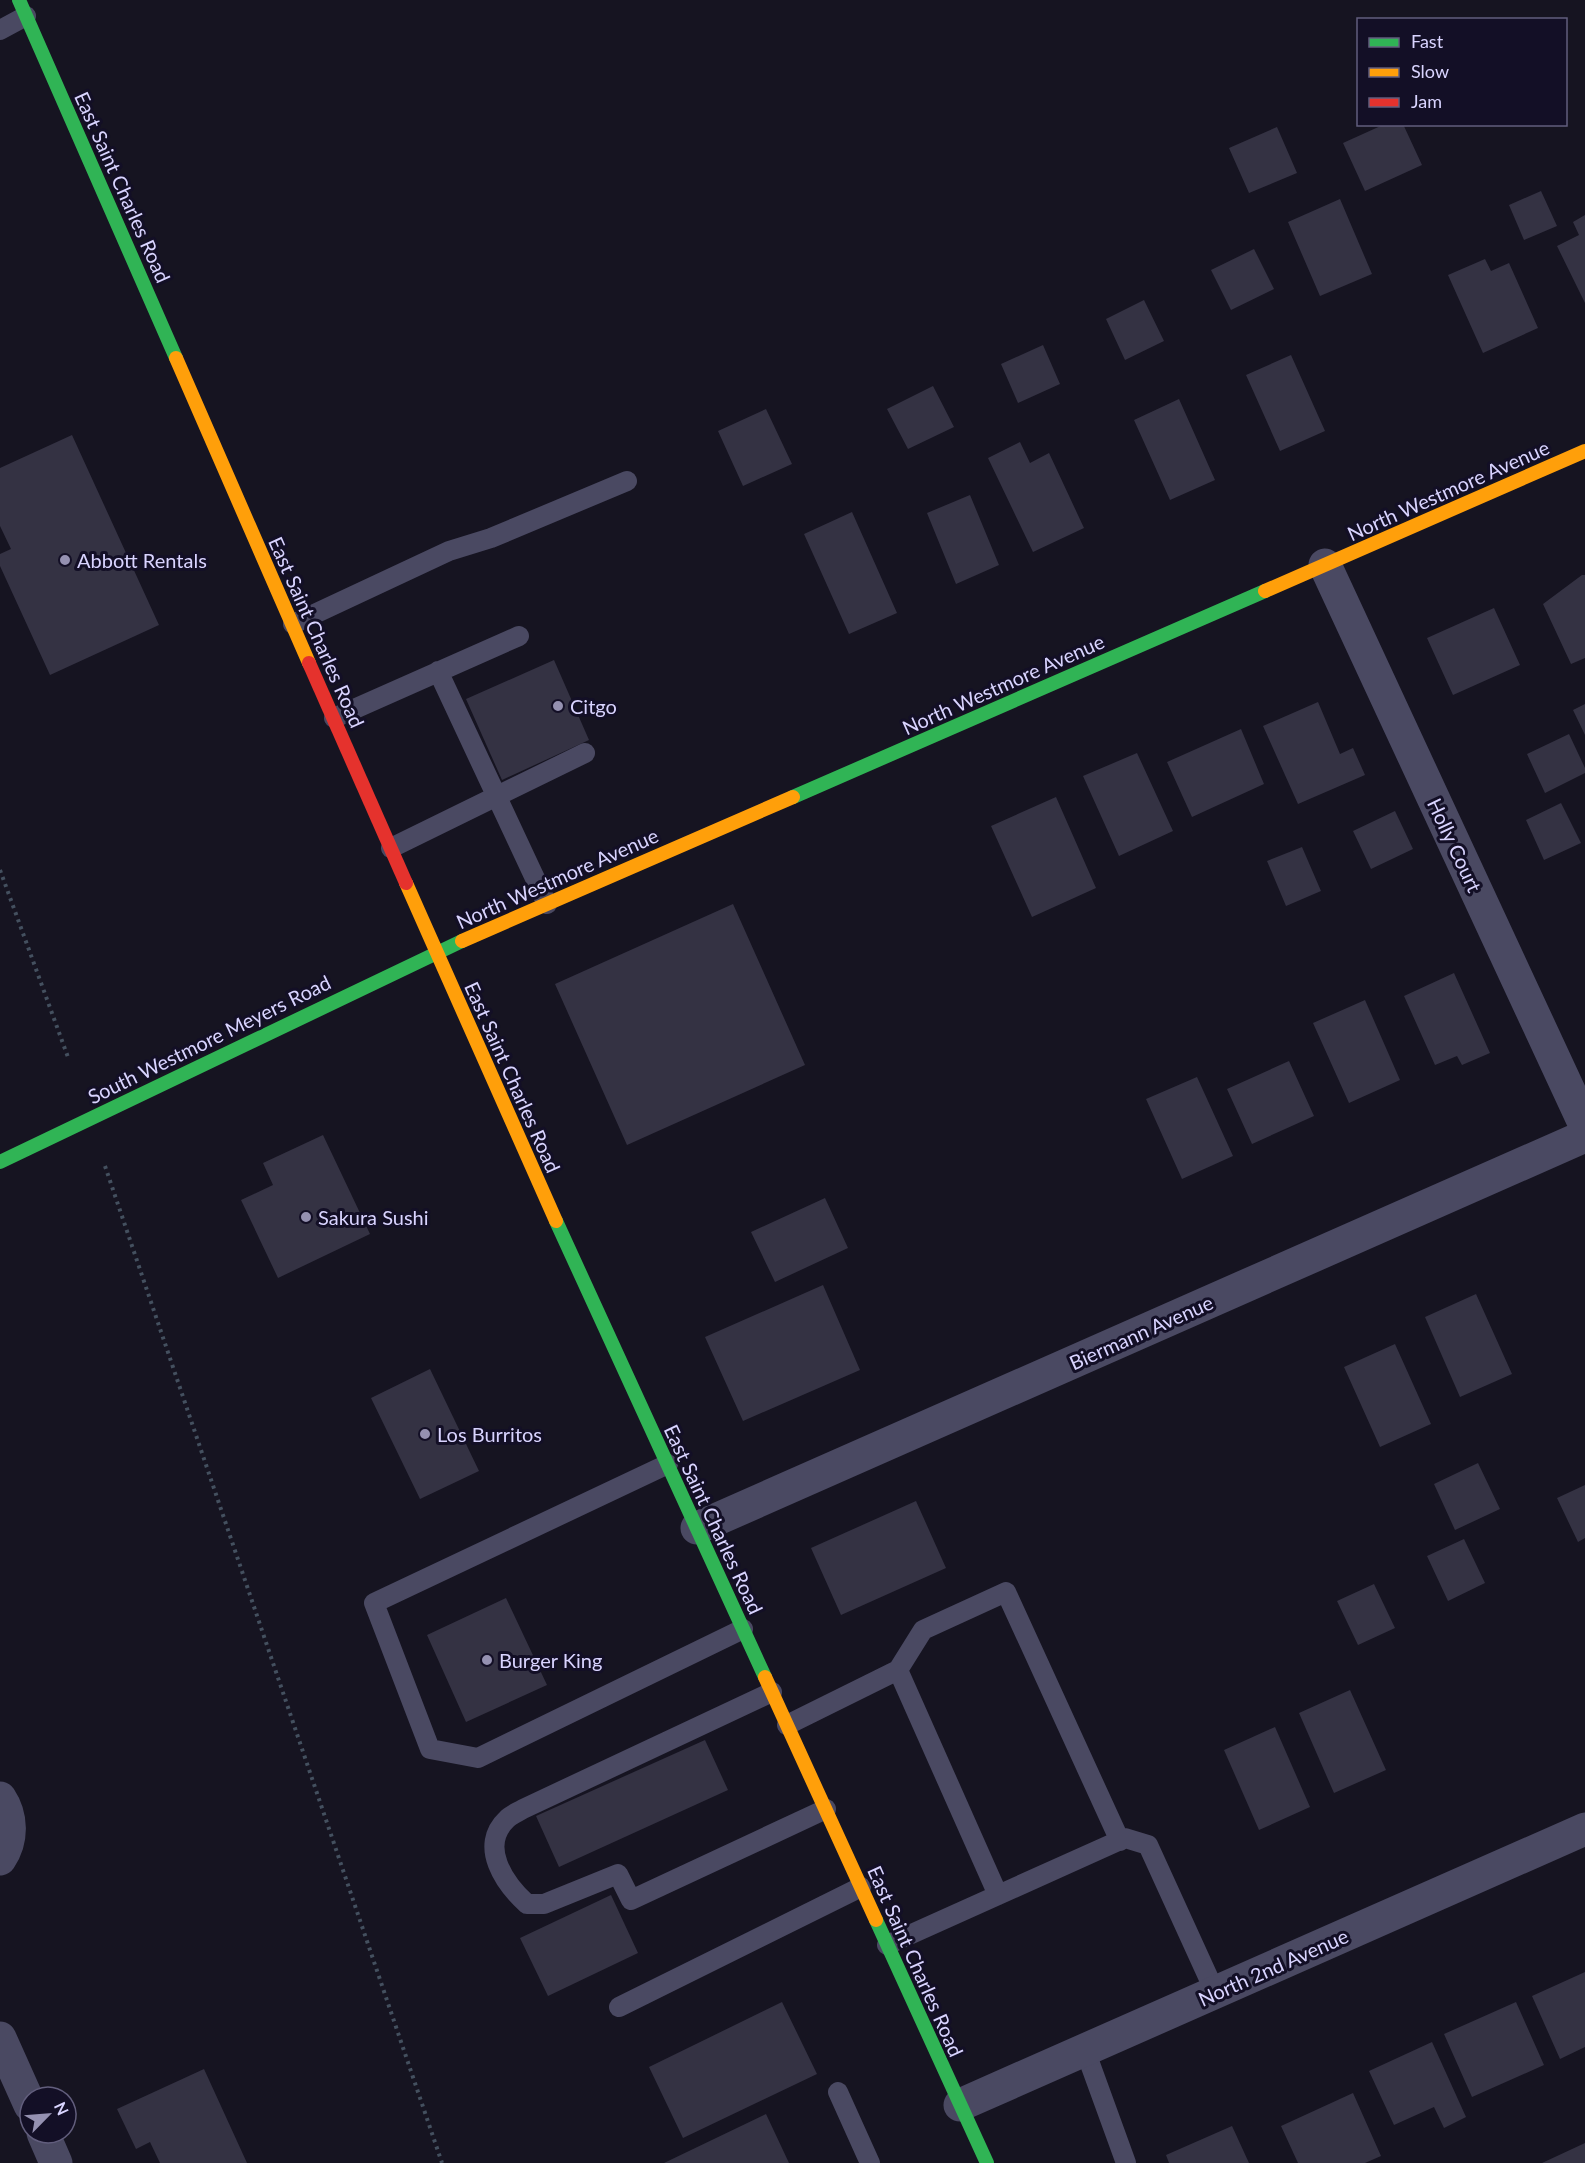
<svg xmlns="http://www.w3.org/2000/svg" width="1585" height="2163" font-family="Lato,sans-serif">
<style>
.building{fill:#343243}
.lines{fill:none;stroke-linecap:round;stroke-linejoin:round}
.path{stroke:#44505f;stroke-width:4;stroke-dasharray:3 4.5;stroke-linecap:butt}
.lane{stroke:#4a4962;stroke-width:20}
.street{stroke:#4a4962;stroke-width:33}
.fast{stroke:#30b455;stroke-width:14}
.slow{stroke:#ff9f0a;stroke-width:14}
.jam{stroke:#e5322d;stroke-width:14}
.poi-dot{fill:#9591b1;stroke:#130f26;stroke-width:2}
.labels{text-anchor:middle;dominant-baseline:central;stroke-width:6;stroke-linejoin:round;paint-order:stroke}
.street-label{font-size:20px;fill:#d9d4ff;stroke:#130f26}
.poi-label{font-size:20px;fill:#d9d4ff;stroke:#130f26;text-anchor:start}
</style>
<rect width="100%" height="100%" fill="#161421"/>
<path class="building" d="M 1385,124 L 1403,124 L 1422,165 L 1365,191 L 1343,143 Z
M 1277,127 L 1297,173 L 1249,193 L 1229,148 Z
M 1541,191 L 1557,226 L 1524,240 L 1509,205 Z
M 1340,199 L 1372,274 L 1320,296 L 1288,222 Z
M 1585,215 L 1585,303 L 1557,246 L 1579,235 L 1573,222 Z
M 1254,249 L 1274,289 L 1231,310 L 1211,270 Z
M 1485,259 L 1491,271 L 1509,263 L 1538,328 L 1483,353 L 1448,275 Z
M 1144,300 L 1164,341 L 1125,360 L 1106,319 Z
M 1043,345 L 1060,384 L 1018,403 L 1001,364 Z
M 1291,355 L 1325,431 L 1280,451 L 1246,375 Z
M 933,386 L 954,427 L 908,449 L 887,409 Z
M 1179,399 L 1215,480 L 1170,500 L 1134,420 Z
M 766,409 L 792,464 L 743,486 L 718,431 Z
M 72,435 L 159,625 L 50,675 L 0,566 L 0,554 L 11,549 L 0,526 L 0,468 Z
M 1020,442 L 1030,463 L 1049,453 L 1084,528 L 1033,552 L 988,458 Z
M 970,495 L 999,565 L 956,584 L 927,513 Z
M 852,512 L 897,613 L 849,634 L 804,534 Z
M 1582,575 L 1585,575 L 1585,658 L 1571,664 L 1543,604 Z
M 1494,608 L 1520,665 L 1453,695 L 1427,638 Z
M 554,660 L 589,740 L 502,780 L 466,699 Z
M 1318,702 L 1340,754 L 1353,748 L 1365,775 L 1298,804 L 1263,726 Z
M 1585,704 L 1585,735 L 1573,710 Z
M 1241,729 L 1264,784 L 1192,817 L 1167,762 Z
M 1569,734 L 1585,768 L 1585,773 L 1545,793 L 1527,754 Z
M 1137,753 L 1173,831 L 1119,856 L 1083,776 Z
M 1056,797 L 1096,888 L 1032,917 L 991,826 Z
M 1561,803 L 1581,843 L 1544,860 L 1526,820 Z
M 1395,811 L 1413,849 L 1371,869 L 1353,831 Z
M 1302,847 L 1321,891 L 1286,906 L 1267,861 Z
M 733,904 L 805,1065 L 627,1145 L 555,984 Z
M 1454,973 L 1490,1053 L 1462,1065 L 1457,1056 L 1435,1065 L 1404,996 Z
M 1365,1000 L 1400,1080 L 1349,1103 L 1313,1023 Z
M 1289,1061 L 1314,1116 L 1252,1144 L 1227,1089 Z
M 1197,1077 L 1233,1156 L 1182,1179 L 1146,1099 Z
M 323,1135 L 370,1234 L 278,1278 L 241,1200 L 273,1185 L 263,1163 Z
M 825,1198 L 848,1248 L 775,1282 L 751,1232 Z
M 823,1285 L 860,1370 L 743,1421 L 705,1337 Z
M 1476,1294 L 1512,1374 L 1460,1397 L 1425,1317 Z
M 1395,1344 L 1431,1424 L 1380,1447 L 1344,1367 Z
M 430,1369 L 479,1471 L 420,1499 L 371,1398 Z
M 1478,1463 L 1500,1509 L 1455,1530 L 1434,1484 Z
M 1585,1485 L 1585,1538 L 1578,1542 L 1557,1498 Z
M 916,1501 L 946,1568 L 841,1615 L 811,1548 Z
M 1464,1539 L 1485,1583 L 1448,1601 L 1427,1556 Z
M 1374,1584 L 1395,1628 L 1358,1645 L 1337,1601 Z
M 506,1598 L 547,1685 L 466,1722 L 427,1635 Z
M 1350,1690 L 1386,1770 L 1334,1793 L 1299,1713 Z
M 1275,1727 L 1310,1807 L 1259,1830 L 1224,1750 Z
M 705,1740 L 728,1790 L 559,1867 L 536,1816 Z
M 611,1895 L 638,1953 L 548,1996 L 520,1938 Z
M 1585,1972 L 1585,2047 L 1560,2059 L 1532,1996 Z
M 782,2002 L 817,2074 L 683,2138 L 649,2067 Z
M 1516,2002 L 1544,2065 L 1472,2097 L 1444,2034 Z
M 1432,2042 L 1466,2117 L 1444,2128 L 1434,2107 L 1394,2125 L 1369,2071 Z
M 204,2069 L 247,2163 L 160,2163 L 150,2142 L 136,2149 L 117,2109 Z
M 1353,2093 L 1381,2156 L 1365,2163 L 1298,2163 L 1281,2126 Z
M 766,2114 L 789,2163 L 664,2163 Z
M 1232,2126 L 1249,2163 L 1169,2163 L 1166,2155 Z
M 1585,2143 L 1585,2163 L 1542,2163 Z"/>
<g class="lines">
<path class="path" d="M 0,870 L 69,1060
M 105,1166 L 442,2163"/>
<path class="lane" d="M 0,30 L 26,16
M 293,624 L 449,551 L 491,538 L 627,481
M 438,671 L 547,904
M 334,718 L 519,636
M 391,848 L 585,753
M 668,1464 L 374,1603 L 430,1749 L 478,1758 L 743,1629
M 898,1670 L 998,1895
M 772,1692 L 523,1809 C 518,1812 511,1815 507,1819 C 478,1846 505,1884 527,1904 L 544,1904 L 618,1874 L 631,1900 L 826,1809
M 787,1725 L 898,1670 L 923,1630 L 1006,1592 L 1120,1841
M 887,1945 L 1125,1838 L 1148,1845 L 1215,1992
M 619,2007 L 861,1887
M 1085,2050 L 1126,2163
M 838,2092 L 870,2163"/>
<path class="street" d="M 1325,565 L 1585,1125
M 697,1528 L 1585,1136
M 0,1798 C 12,1816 13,1840 0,1859
M 0,2038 L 30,2105
M 960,2105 L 1585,1829
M 43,2133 L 56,2163"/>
<path class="fast" d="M 19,0 L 176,358
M 793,797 L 1265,591
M 0,1162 L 462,941
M 556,1221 L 765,1677
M 876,1920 L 987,2163"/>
<path class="slow" d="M 176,358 L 309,663
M 1265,591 L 1585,451
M 406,883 L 556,1221
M 462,941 L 793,797
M 765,1677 L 876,1920"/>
<path class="jam" d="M 309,663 L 406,883"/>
</g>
<g class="poi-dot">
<circle cx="65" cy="560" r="6"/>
<circle cx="558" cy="706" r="6"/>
<circle cx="306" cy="1217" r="6"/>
<circle cx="425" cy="1434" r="6"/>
<circle cx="487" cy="1660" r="6"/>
</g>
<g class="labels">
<g class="street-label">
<text transform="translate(123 187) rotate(66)">East Saint Charles Road</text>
<text transform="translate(1448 490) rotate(-24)">North Westmore Avenue</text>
<text transform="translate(317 632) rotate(66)">East Saint Charles Road</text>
<text transform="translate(1003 684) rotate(-24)">North Westmore Avenue</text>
<text transform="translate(1455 845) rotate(65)">Holly Court</text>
<text transform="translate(557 878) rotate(-24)">North Westmore Avenue</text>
<text transform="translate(209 1039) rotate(-26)">South Westmore Meyers Road</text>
<text transform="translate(513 1077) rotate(66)">East Saint Charles Road</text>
<text transform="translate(1141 1332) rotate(-24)">Biermann Avenue</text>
<text transform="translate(714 1519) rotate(65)">East Saint Charles Road</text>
<text transform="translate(916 1961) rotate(66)">East Saint Charles Road</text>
<text transform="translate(1273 1967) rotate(-24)">North 2nd Avenue</text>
</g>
<g class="poi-label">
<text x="77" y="560">Abbott Rentals</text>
<text x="570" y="706">Citgo</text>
<text x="318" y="1217">Sakura Sushi</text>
<text x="437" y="1434">Los Burritos</text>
<text x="499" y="1660">Burger King</text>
</g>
</g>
<rect x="1357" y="18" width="210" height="108" fill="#130f26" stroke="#625e7d" stroke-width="1.5"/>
<rect x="1369" y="38" width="30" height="9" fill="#30b455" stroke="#625e7d" stroke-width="1.5"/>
<text x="1411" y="48" font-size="18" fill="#d9d4ff">Fast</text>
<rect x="1369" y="68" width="30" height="9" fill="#ff9f0a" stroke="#625e7d" stroke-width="1.5"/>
<text x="1411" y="78" font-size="18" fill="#d9d4ff">Slow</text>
<rect x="1369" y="98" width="30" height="9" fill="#e5322d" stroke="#625e7d" stroke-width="1.5"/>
<text x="1411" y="108" font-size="18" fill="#d9d4ff">Jam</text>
<g transform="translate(48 2115) rotate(65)"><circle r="28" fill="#130f26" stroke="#625e7d" stroke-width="1.5"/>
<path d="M0-4.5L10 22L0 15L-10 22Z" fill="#9591b1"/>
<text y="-9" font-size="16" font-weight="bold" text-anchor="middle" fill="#d9d4ff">N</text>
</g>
</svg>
